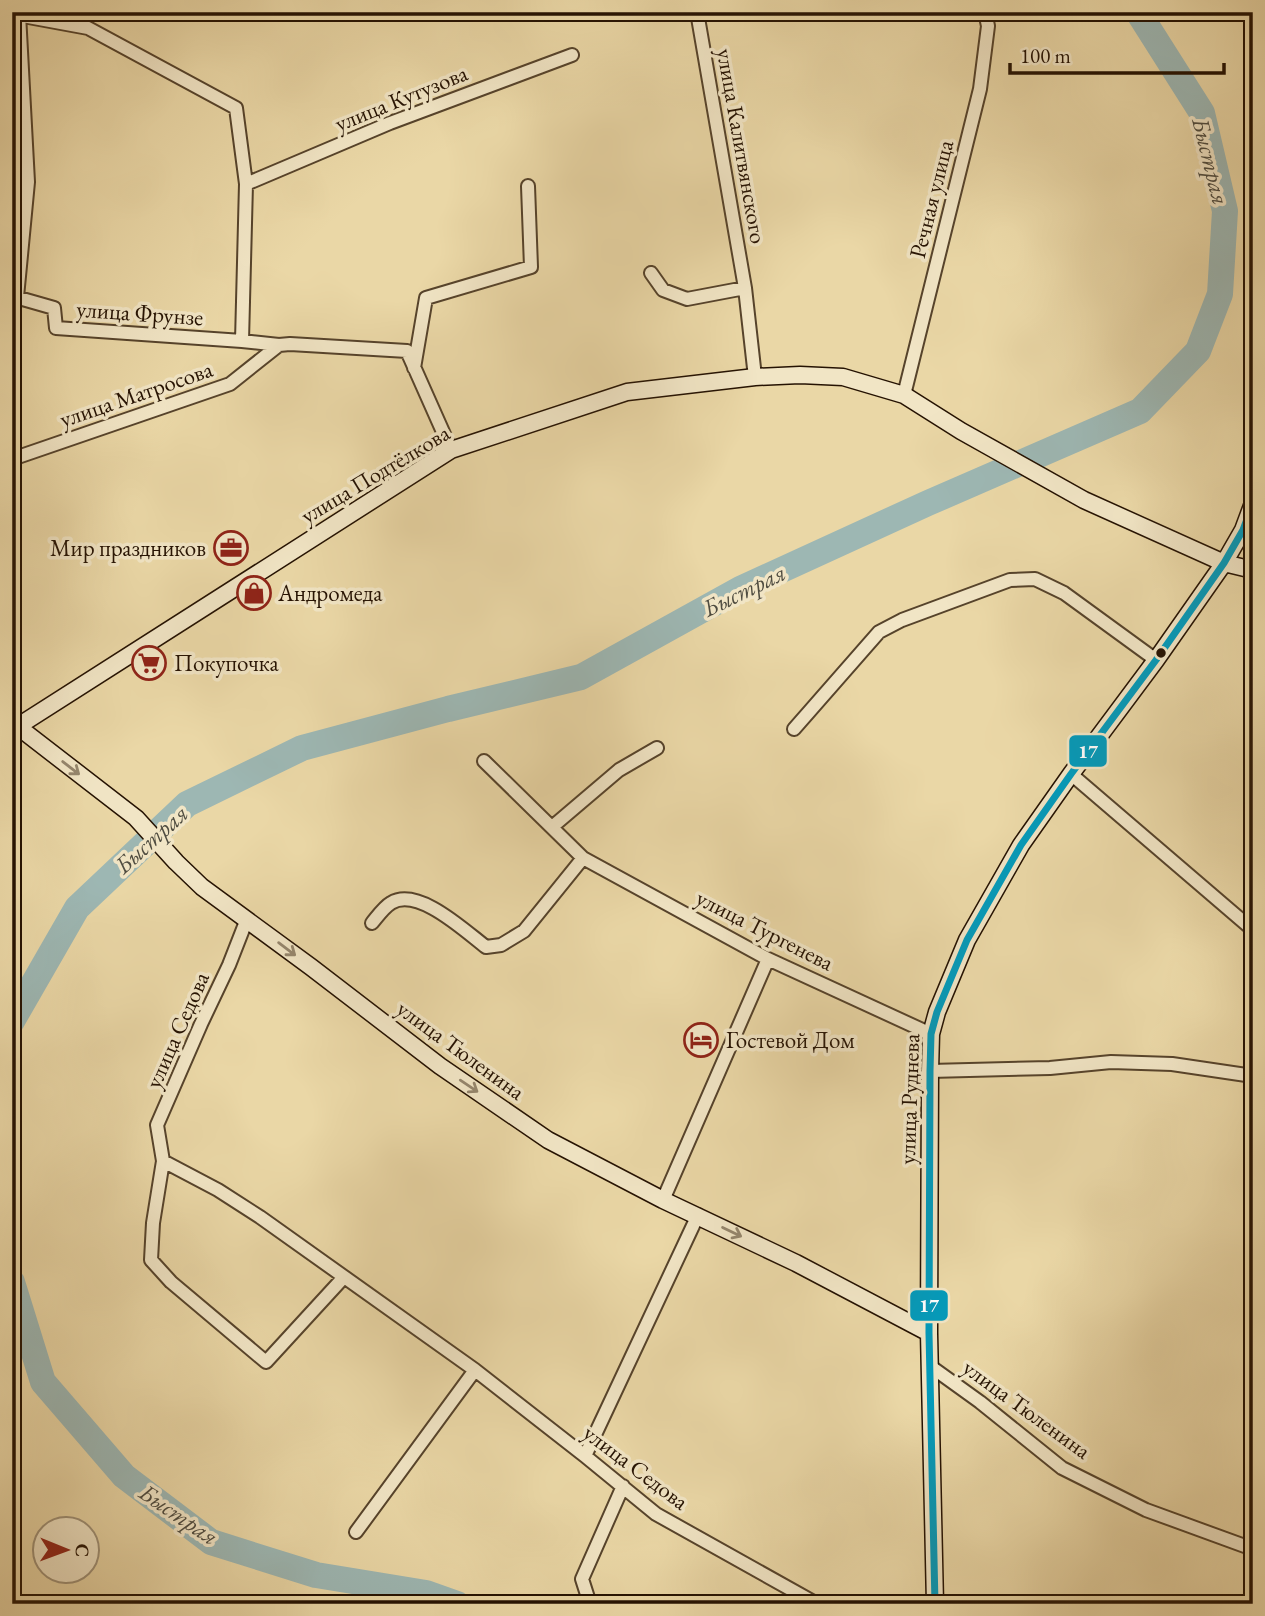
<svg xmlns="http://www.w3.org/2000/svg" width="1265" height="1616" font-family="'EB Garamond',serif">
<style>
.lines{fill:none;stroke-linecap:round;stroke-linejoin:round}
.river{stroke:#9db7b3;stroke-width:26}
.street-casing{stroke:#56432b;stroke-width:16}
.secondary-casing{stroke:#251202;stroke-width:19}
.street{stroke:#f1e5c5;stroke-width:12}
.secondary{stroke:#f1e5c5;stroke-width:16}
.bus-1-casing{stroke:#f1e5c5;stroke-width:12}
.bus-1{stroke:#049aba;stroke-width:7}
.oneway{stroke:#95866d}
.bus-dot{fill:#251202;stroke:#f1e5c5;stroke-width:2.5}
.labels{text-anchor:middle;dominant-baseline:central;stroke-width:7;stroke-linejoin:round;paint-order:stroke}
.street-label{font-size:23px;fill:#251202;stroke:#f1e5c5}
.poi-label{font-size:23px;fill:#251202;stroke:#f1e5c5;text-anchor:start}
.water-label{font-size:24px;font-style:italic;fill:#4f4c40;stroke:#f1e5c5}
.line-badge{stroke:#f1e5c5;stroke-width:2.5}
.badge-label{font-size:19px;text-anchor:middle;font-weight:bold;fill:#fff}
</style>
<rect width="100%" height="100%" fill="#ead7a6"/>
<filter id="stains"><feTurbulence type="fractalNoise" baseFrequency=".00286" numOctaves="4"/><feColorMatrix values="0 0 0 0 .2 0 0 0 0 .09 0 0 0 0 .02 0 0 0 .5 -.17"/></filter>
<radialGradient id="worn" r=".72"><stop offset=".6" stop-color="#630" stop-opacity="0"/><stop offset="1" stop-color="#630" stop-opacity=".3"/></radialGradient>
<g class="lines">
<path class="river" d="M 12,1021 L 77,908 L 187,804 L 302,748 L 448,709 L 581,677 L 740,589 L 928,503 L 1140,411 L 1198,351 L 1220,294 L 1225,211 L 1202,113 L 1138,12
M 12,1282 L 43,1382 L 124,1476 L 211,1542 L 316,1575 L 426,1593 L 457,1604"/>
<g class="street-casing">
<path id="street" d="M 697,12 L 745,288 L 755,377
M 12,14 L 88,28 L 236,108 L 246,184 L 242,341 L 279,345
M 246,184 L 390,123 L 572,55
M 651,273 L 663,290 L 687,299 L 745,288
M 12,296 L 54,308 L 56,328 L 242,341
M 17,297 L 28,182 L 19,14
M 414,368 L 426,298 L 531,267 L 528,186
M 904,395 L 980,89 L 988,26 L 985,12
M 12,459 L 230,384 L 279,345 L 290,344 L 407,351 L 451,450
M 794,729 L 879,632 L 902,620 L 1010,580 L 1035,579 L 1064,593 L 1156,660
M 484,761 L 583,858 L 768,959 L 931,1034
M 1071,774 L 1253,930
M 552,827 L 619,770 L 657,748
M 247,919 L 229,965 L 201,1024 L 157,1125 L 163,1161 L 153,1223 L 151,1260 L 171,1282 L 266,1362 L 344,1277
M 372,923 C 377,917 384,907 391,903 C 418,886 466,932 486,947 L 501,945 L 524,931 L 583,858
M 930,1071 L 1050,1068 L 1111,1062 L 1172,1064 L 1253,1076
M 163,1161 L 218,1190 L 260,1217 L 475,1370 L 585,1456 L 656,1514 L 817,1604
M 663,1200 L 768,959
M 930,1366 L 980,1402 L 1062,1468 L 1146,1510 L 1253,1549
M 585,1456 L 698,1215
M 356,1532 L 475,1370
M 590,1604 L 582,1579 L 623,1486"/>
</g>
<g class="secondary-casing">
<path id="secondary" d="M 17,726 L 136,818 L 176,862 L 202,887 L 311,967 L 440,1066 L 548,1140 L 663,1200 L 796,1263 L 929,1333
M 12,730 L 451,450 L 627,392 L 755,377 L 800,375 L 843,377 L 904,395 L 961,431 L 1084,500 L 1224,563 L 1253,570
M 935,1604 L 929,1333 L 930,1071 L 931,1034 L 937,1012 L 967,940 L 1021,845 L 1071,774 L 1156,660 L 1224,563 L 1243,530 L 1253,503"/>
</g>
<use href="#street" class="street"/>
<use href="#secondary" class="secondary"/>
<g class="bus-1-casing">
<path id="bus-1" d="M 935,1604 L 929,1333 L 930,1071 L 931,1034 L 937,1012 L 967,940 L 1021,845 L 1071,774 L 1156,660 L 1224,563 L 1243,530 L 1253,503"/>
</g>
<use href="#bus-1" class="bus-1"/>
</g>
<defs><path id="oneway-shaft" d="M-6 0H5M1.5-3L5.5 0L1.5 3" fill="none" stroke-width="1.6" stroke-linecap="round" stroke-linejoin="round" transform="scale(1.75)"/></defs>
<g class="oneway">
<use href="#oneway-shaft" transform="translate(71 768) rotate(38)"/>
<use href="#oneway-shaft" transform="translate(287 949) rotate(37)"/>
<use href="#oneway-shaft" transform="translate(469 1086) rotate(34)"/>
<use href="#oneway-shaft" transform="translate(732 1232) rotate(26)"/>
</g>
<defs>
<g id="office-ring" transform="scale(1.75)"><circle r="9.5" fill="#f1e5c5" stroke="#8f2418" stroke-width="1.5"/><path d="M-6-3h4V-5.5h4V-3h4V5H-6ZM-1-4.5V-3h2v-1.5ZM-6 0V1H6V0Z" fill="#8f2418"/></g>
<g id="shop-ring" transform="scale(1.75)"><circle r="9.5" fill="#f1e5c5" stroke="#8f2418" stroke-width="1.5"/><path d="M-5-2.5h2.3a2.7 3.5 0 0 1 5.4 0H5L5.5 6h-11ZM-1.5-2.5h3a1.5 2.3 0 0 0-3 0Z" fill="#8f2418"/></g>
<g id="supermarket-ring" transform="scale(1.75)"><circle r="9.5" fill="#f1e5c5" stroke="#8f2418" stroke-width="1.5"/><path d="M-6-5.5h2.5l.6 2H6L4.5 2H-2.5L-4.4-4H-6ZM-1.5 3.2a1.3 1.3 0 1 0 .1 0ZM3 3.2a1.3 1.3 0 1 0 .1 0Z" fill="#8f2418"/></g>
<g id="hotel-ring" transform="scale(1.75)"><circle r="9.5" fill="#f1e5c5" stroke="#8f2418" stroke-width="1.5"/><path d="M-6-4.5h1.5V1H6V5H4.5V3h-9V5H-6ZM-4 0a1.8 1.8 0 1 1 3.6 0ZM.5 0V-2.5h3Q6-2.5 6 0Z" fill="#8f2418"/></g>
</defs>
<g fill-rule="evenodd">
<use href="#office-ring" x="231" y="548"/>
<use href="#shop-ring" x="254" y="593"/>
<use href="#supermarket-ring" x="149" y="663"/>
<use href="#hotel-ring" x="701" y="1040"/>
</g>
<circle class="bus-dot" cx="1161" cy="653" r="6"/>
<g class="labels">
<g class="street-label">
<text transform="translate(401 98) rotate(-22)">улица Кутузова</text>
<text transform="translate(742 146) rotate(80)">улица Калитвянского</text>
<text transform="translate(931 199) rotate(-76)">Речная улица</text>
<text transform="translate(140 313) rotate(4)">улица Фрунзе</text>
<text transform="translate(136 394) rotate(-19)">улица Матросова</text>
<text transform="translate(375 474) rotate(-31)">улица Подтёлкова</text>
<text transform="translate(765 930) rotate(27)">улица Тургенева</text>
<text transform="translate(177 1030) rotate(-66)">улица Седова</text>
<text transform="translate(461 1050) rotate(36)">улица Тюленина</text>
<text transform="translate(909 1099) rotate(-88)">улица Руднева</text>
<text transform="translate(1027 1409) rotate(36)">улица Тюленина</text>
<text transform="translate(636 1467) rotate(37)">улица Седова</text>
</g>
<g class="poi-label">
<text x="206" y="548" text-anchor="end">Мир праздников</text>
<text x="278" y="593">Андромеда</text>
<text x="174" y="663">Покупочка</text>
<text x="726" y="1040">Гостевой Дом</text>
</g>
<g class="water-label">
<text transform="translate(1211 161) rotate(76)">Быстрая</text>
<text transform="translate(744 590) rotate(-26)">Быстрая</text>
<text transform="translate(151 839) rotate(-42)">Быстрая</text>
<text transform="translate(179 1514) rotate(34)">Быстрая</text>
</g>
</g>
<g class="line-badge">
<rect x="1068" y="734" width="40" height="34" rx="7" fill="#049aba"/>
<rect x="909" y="1289" width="40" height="33" rx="7" fill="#049aba"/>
</g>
<g class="badge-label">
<text x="1088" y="758">17</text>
<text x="929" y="1312">17</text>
</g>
<rect width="1265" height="1616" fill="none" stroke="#ead7a6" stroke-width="42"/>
<rect x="14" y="14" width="1237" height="1588" fill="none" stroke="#251202" stroke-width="3.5"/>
<rect x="21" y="21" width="1223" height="1574" fill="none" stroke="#251202" stroke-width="2"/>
<g transform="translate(66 1550) rotate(91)"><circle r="33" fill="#f1e5c5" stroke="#9f9177" stroke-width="2"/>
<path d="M0-5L12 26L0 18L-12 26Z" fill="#8f2418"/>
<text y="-10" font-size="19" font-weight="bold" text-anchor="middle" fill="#251202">С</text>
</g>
<path d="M1010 63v10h214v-10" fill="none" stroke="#251202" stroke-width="3.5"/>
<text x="1020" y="63" font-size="21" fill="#251202" stroke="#f1e5c5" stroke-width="5" paint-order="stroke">100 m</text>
<rect width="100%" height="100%" filter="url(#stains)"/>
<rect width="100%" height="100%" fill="url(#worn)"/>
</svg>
